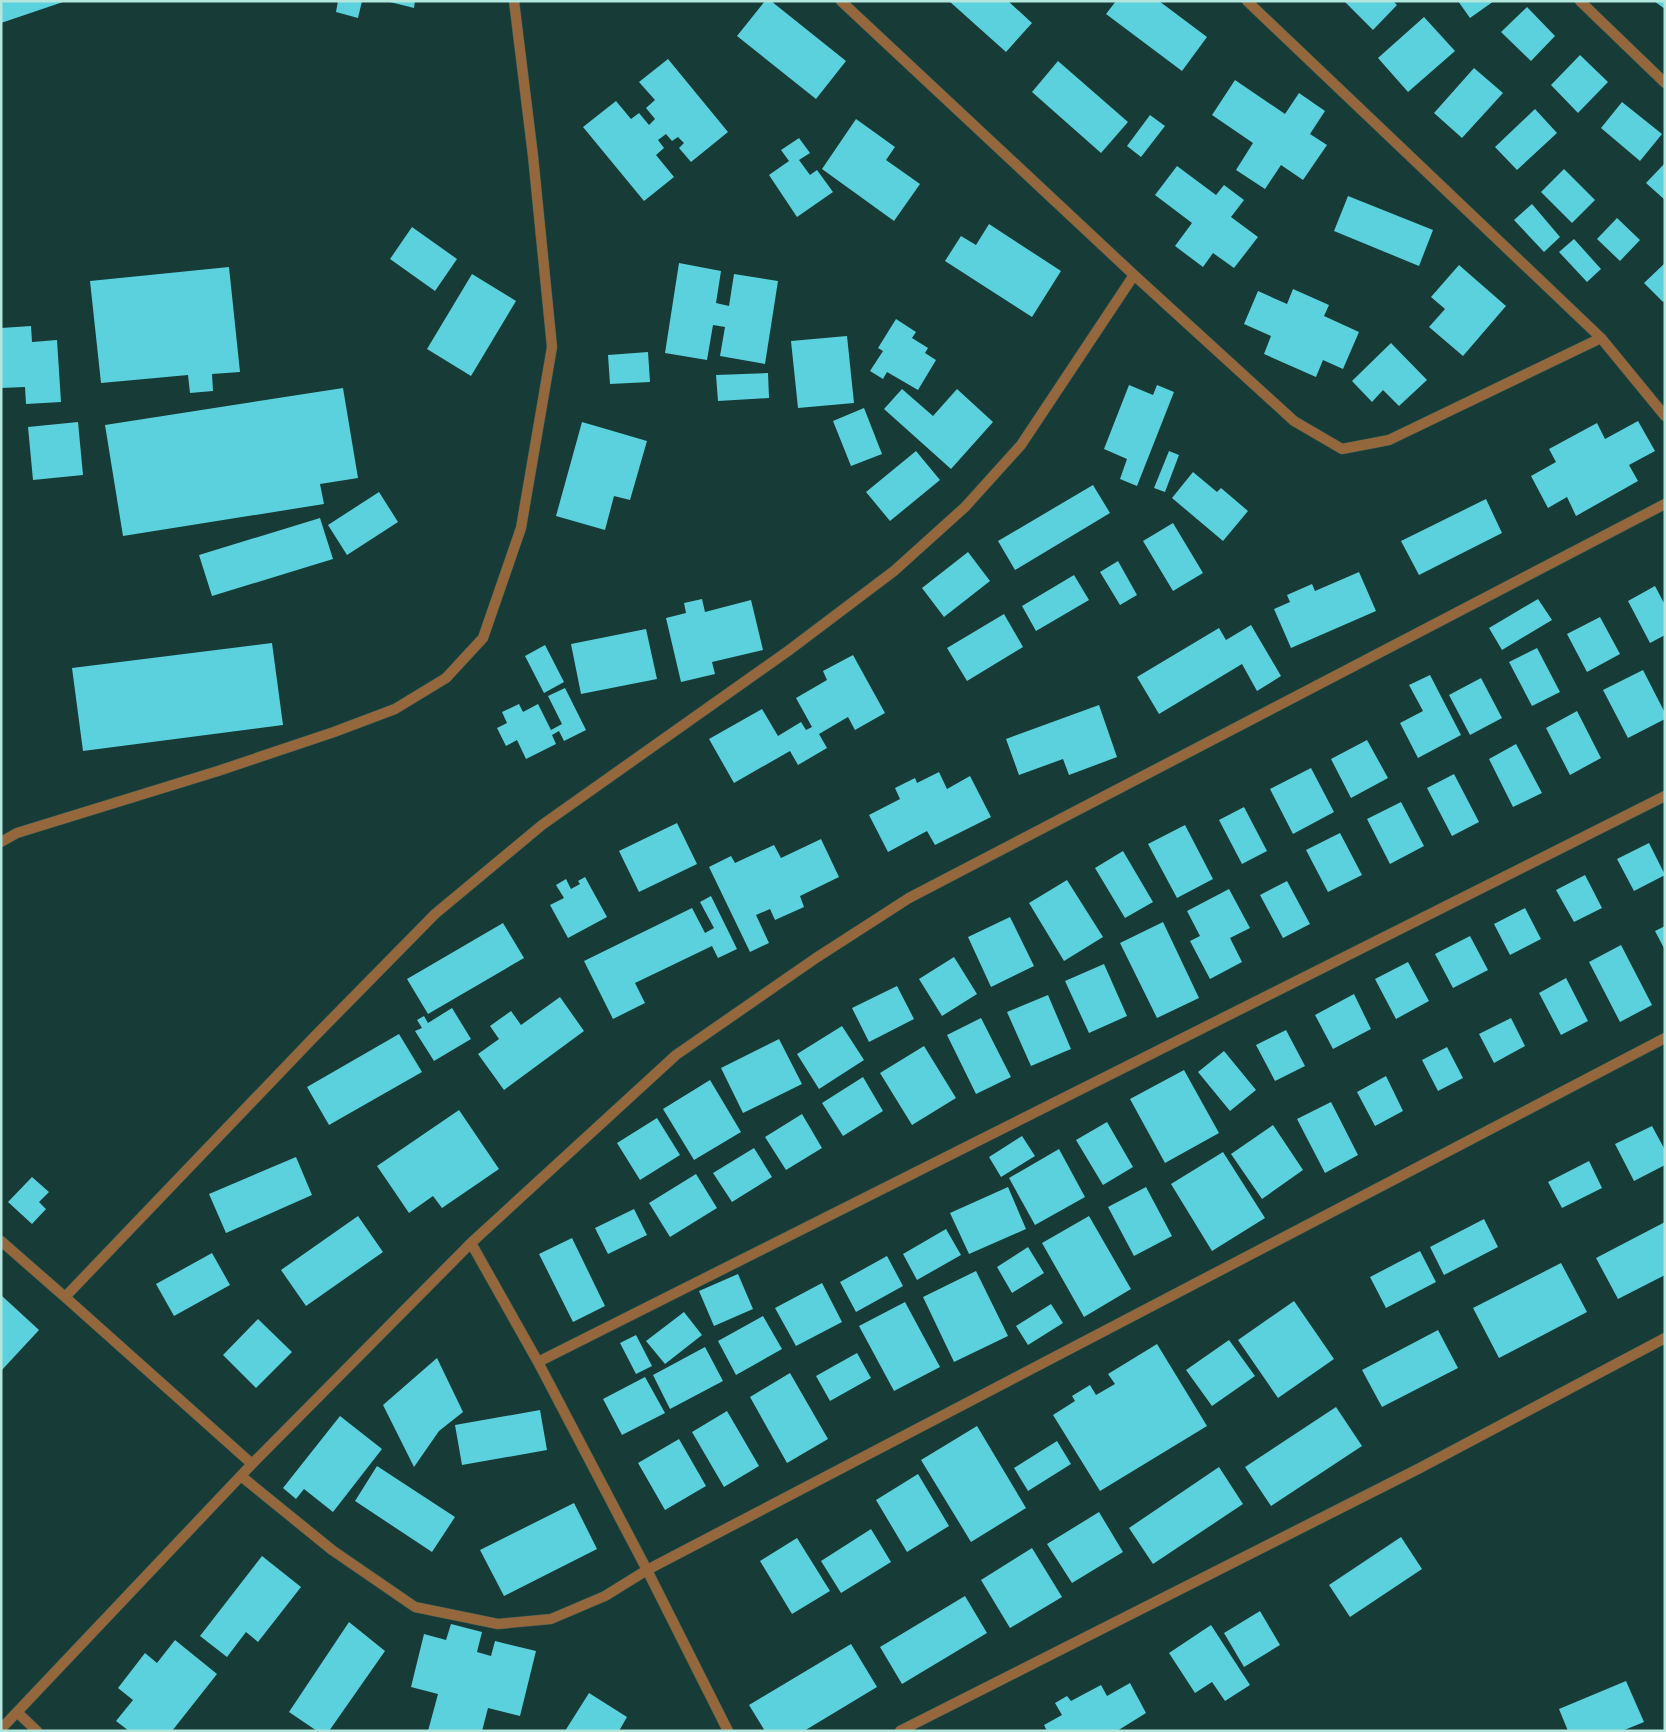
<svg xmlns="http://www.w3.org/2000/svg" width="1666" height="1732" font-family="'Archivo Narrow',sans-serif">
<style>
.building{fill:#5ad1dc}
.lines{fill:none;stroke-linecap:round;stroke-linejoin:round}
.street-casing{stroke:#335a54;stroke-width:11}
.street{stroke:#95673c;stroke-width:10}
</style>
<rect width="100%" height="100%" fill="#173b36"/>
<path class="building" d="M 1,1 L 63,1 L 63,2 L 1,23 Z
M 338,1 L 362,1 L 358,18 L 336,12 Z
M 386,1 L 415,1 L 414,8 Z
M 765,1 L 771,1 L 846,61 L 816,99 L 737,36 Z
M 949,1 L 1008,1 L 1032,23 L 1006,52 Z
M 1116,1 L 1159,1 L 1207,37 L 1182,71 L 1106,14 Z
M 1344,1 L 1393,1 L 1397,5 L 1373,30 Z
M 1458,1 L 1494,1 L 1470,18 Z
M 1654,1 L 1665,1 L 1665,9 Z
M 1527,7 L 1555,36 L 1531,61 L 1501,32 Z
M 1424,17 L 1455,51 L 1408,92 L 1378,58 Z
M 1580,55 L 1608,82 L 1578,113 L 1551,85 Z
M 668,59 L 728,132 L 691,162 L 679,148 L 684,143 L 678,137 L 672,141 L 666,134 L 658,140 L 664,148 L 656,155 L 674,177 L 644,201 L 583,127 L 616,101 L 631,119 L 639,113 L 649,125 L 655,119 L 646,108 L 655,100 L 639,82 Z
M 1058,61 L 1128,122 L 1101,153 L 1032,92 Z
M 1474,68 L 1503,93 L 1462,138 L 1434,113 Z
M 1235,80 L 1285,114 L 1299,93 L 1325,111 L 1310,134 L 1327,145 L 1303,180 L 1281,165 L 1265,189 L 1236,170 L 1253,143 L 1212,115 Z
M 1622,102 L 1662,134 L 1640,161 L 1601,128 Z
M 1535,109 L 1557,133 L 1517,170 L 1495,147 Z
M 1150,115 L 1165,126 L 1141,157 L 1127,146 Z
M 856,119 L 895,147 L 886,160 L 920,184 L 894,221 L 822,169 Z
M 799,138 L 810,153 L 799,160 L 810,175 L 817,170 L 833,192 L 797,217 L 769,175 L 789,161 L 781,150 Z
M 1665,163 L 1665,200 L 1646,183 Z
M 1177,166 L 1216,195 L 1224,185 L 1244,200 L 1231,217 L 1258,237 L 1234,268 L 1213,253 L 1203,267 L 1175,246 L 1192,223 L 1155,195 Z
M 1564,169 L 1595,200 L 1572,223 L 1541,192 Z
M 1348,196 L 1433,230 L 1419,266 L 1334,231 Z
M 1532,204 L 1560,237 L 1544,252 L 1514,220 Z
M 1617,218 L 1640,240 L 1620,261 L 1597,239 Z
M 989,224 L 1061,271 L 1032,317 L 945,261 L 961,236 L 976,245 Z
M 412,227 L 457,259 L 435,291 L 390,259 Z
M 1574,239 L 1601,269 L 1587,282 L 1559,252 Z
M 679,263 L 721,271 L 716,303 L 729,306 L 734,274 L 778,281 L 765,364 L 720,356 L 725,327 L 713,325 L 707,360 L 665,353 Z
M 1665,263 L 1665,300 L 1663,302 L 1644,283 Z
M 1459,265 L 1506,306 L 1463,356 L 1429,327 L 1445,309 L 1431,297 Z
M 229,267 L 240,372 L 212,374 L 213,391 L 190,393 L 188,375 L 101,383 L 90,281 Z
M 472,274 L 516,301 L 471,376 L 427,349 Z
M 1293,289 L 1329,305 L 1324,316 L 1359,332 L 1343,369 L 1323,360 L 1316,377 L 1264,354 L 1271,336 L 1244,324 L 1258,291 L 1287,304 Z
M 896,319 L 916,332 L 912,338 L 928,348 L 925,353 L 936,360 L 918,390 L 887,372 L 883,379 L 870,371 L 883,351 L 878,348 Z
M 31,326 L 32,342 L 57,340 L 61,402 L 26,404 L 25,387 L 1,388 L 1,328 Z
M 847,336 L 854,403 L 798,408 L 791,341 Z
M 1391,343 L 1427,380 L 1399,406 L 1383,390 L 1372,402 L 1352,381 Z
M 648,352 L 650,382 L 610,384 L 608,355 Z
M 768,373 L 769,398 L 718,401 L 716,375 Z
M 1129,385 L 1153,395 L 1157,385 L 1174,392 L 1137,486 L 1120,479 L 1127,459 L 1104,449 Z
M 343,388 L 358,478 L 320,484 L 324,504 L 123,536 L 105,425 Z
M 902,389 L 933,416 L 957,389 L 993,422 L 951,469 L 884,409 Z
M 864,408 L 882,454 L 851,466 L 833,421 Z
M 1638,421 L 1655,451 L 1629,465 L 1638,481 L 1576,516 L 1567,497 L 1548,508 L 1531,476 L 1556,462 L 1549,449 L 1597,423 L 1605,439 Z
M 78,422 L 83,475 L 33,480 L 28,427 Z
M 582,422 L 647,441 L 630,500 L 614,496 L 605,530 L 556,516 Z
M 916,451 L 940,480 L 890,521 L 866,492 Z
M 1169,451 L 1179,455 L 1165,492 L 1154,488 Z
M 1193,472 L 1217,492 L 1221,488 L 1248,511 L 1223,541 L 1172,498 Z
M 1093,485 L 1110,513 L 1015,570 L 998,541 Z
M 379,492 L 398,522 L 347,555 L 328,525 Z
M 1486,499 L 1502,533 L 1419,575 L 1401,541 Z
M 320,518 L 333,559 L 212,596 L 199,555 Z
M 1173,523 L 1203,573 L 1173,591 L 1143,541 Z
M 968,552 L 990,581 L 944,617 L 922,588 Z
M 1118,561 L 1137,595 L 1120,605 L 1100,572 Z
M 1359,572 L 1376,611 L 1291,648 L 1274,609 L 1290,602 L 1287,595 L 1312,584 L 1315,591 Z
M 1074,575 L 1089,600 L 1036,631 L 1022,606 Z
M 1655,586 L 1665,605 L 1665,635 L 1650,643 L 1628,601 Z
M 702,599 L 705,612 L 751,600 L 763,650 L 712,662 L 715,674 L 681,682 L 666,618 L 686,613 L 684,603 Z
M 1538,599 L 1552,620 L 1502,650 L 1489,628 Z
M 1004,614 L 1023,647 L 967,681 L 947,648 Z
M 1600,617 L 1620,654 L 1587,672 L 1567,634 Z
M 1251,625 L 1281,676 L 1257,691 L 1242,664 L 1159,714 L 1137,677 L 1219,628 L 1226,640 Z
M 646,629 L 657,679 L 581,694 L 571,644 Z
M 272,643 L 283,725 L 83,751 L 72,668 Z
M 545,645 L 564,682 L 544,693 L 525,656 Z
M 1537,648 L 1560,692 L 1532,706 L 1509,662 Z
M 853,655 L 885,713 L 855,730 L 848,717 L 819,734 L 827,748 L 798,765 L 790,751 L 734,783 L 709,739 L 762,709 L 778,736 L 801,722 L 806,730 L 812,727 L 796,698 L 827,680 L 823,671 Z
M 1643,670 L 1665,713 L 1665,719 L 1628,738 L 1603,690 Z
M 1430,675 L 1461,735 L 1418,758 L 1400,723 L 1423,711 L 1409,685 Z
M 1481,678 L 1502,718 L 1470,735 L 1449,695 Z
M 565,688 L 586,730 L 564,741 L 559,731 L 552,735 L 556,744 L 526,759 L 517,740 L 506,746 L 497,728 L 507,723 L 502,712 L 519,704 L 523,712 L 538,704 L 551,730 L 562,724 L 548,696 Z
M 1099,705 L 1117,757 L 1069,775 L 1063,759 L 1019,775 L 1006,739 Z
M 1577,711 L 1601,758 L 1570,775 L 1546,728 Z
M 1367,740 L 1388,778 L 1351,798 L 1331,759 Z
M 1516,744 L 1542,793 L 1513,807 L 1489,759 Z
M 1311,768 L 1334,812 L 1293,834 L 1270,789 Z
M 939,772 L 947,789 L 970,776 L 991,817 L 935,845 L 927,831 L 888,852 L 869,815 L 900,799 L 895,788 L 915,778 L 917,783 Z
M 1454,774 L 1479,822 L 1452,836 L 1427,788 Z
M 1401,802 L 1424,846 L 1390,864 L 1367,819 Z
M 1244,807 L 1267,851 L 1242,864 L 1219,820 Z
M 677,823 L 697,864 L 639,892 L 619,851 Z
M 1185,825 L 1213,879 L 1177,898 L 1148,844 Z
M 1340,833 L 1362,875 L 1328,892 L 1306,850 Z
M 821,839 L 839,877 L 800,896 L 804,907 L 775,920 L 770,909 L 756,915 L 769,943 L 750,952 L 709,867 L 731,856 L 735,863 L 774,845 L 781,858 Z
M 1649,843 L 1665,875 L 1634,891 L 1617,859 Z
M 1123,851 L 1153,902 L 1125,918 L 1095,868 Z
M 1585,875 L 1602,908 L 1574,922 L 1556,890 Z
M 585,877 L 607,917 L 568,938 L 550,905 L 564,898 L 556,885 L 566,879 L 571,889 L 580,884 L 578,881 Z
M 1067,880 L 1103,937 L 1064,961 L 1029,903 Z
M 1287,881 L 1310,924 L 1283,938 L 1260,895 Z
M 1229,889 L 1250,928 L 1230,938 L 1242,962 L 1210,979 L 1190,941 L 1200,936 L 1187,911 Z
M 711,896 L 737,949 L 718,958 L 712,946 L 635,983 L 645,1003 L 613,1019 L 584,961 L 692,908 L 705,933 L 714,928 L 700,902 Z
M 1525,908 L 1541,939 L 1510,955 L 1494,924 Z
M 1010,917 L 1034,966 L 991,987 L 968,937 Z
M 1163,922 L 1199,998 L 1157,1018 L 1120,943 Z
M 503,923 L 524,958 L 428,1014 L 407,979 Z
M 1665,926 L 1665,950 L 1655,931 Z
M 1470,936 L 1488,970 L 1453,988 L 1435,954 Z
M 1621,945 L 1652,1005 L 1620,1022 L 1589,962 Z
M 954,957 L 977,994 L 942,1016 L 919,979 Z
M 1408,962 L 1429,1001 L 1396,1019 L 1375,979 Z
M 1104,964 L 1127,1016 L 1089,1033 L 1065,981 Z
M 1566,978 L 1588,1021 L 1561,1035 L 1539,993 Z
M 897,986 L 914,1019 L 869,1042 L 852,1008 Z
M 1354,994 L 1371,1029 L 1333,1049 L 1315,1015 Z
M 1048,995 L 1071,1049 L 1031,1066 L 1007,1012 Z
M 560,997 L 584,1031 L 504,1090 L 478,1054 L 499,1039 L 490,1026 L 511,1011 L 521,1025 Z
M 452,1008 L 471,1039 L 434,1061 L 415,1031 L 422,1028 L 417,1020 L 424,1016 L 428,1023 Z
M 981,1018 L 1011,1077 L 976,1094 L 947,1035 Z
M 1511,1018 L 1525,1046 L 1494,1063 L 1479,1034 Z
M 842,1026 L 864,1060 L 819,1089 L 797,1054 Z
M 1286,1030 L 1305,1066 L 1275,1081 L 1256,1045 Z
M 399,1034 L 422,1072 L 329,1125 L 307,1087 Z
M 779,1039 L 802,1084 L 743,1113 L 721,1068 Z
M 924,1046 L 956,1098 L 912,1125 L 880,1073 Z
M 1447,1047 L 1463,1078 L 1438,1091 L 1422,1060 Z
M 1224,1051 L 1256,1090 L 1230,1111 L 1198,1072 Z
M 1184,1070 L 1219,1133 L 1165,1163 L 1130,1099 Z
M 1386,1076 L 1403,1111 L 1375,1126 L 1357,1092 Z
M 863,1077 L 883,1111 L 843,1136 L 822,1103 Z
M 710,1080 L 741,1132 L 694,1160 L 663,1109 Z
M 1331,1102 L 1358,1155 L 1325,1173 L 1297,1119 Z
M 459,1110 L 499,1169 L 442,1208 L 433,1196 L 409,1213 L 377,1166 Z
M 802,1114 L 822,1148 L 786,1170 L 765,1137 Z
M 657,1118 L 680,1155 L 640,1180 L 617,1143 Z
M 1107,1122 L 1133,1167 L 1103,1185 L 1076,1140 Z
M 1273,1125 L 1303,1170 L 1262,1199 L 1231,1154 Z
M 1652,1126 L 1665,1150 L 1665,1165 L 1634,1181 L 1615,1144 Z
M 1022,1136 L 1035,1156 L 1001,1177 L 989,1157 Z
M 754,1148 L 772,1177 L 732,1202 L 713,1173 Z
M 1059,1149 L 1085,1197 L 1035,1225 L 1009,1178 Z
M 1223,1152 L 1265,1218 L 1212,1251 L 1171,1184 Z
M 296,1157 L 312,1195 L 226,1233 L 209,1194 Z
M 1589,1161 L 1602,1188 L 1562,1208 L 1548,1182 Z
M 696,1174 L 717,1208 L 670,1237 L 649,1203 Z
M 32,1177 L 49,1192 L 39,1202 L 46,1209 L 32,1224 L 8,1202 Z
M 1008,1187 L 1026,1229 L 969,1254 L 950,1213 Z
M 1146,1187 L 1172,1236 L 1134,1256 L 1108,1207 Z
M 634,1209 L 647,1235 L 608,1254 L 595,1228 Z
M 358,1216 L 383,1252 L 306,1306 L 281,1270 Z
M 1089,1216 L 1131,1289 L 1084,1317 L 1042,1243 Z
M 1484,1219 L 1498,1247 L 1444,1275 L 1430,1247 Z
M 1665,1222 L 1665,1275 L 1618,1299 L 1596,1258 Z
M 946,1229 L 961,1255 L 917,1280 L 903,1254 Z
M 572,1238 L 605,1306 L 573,1322 L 539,1254 Z
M 1028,1247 L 1044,1273 L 1012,1293 L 997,1267 Z
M 1420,1251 L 1436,1282 L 1386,1308 L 1370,1277 Z
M 212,1253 L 230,1285 L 174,1316 L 156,1284 Z
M 887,1256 L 903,1286 L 856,1312 L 840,1282 Z
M 1561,1263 L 1587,1312 L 1499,1358 L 1473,1308 Z
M 976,1271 L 1008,1336 L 954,1362 L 923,1297 Z
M 738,1274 L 753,1309 L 714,1326 L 699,1291 Z
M 822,1283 L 842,1322 L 796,1346 L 775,1308 Z
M 1,1295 L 39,1330 L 1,1371 Z
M 1294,1301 L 1334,1359 L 1278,1398 L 1238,1340 Z
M 905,1302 L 940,1367 L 894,1391 L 859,1326 Z
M 1051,1304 L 1063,1323 L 1028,1345 L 1016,1326 Z
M 684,1312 L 702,1335 L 665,1364 L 646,1341 Z
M 763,1316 L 782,1349 L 736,1375 L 718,1341 Z
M 258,1319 L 292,1352 L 256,1388 L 223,1355 Z
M 1438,1330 L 1458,1368 L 1382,1407 L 1362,1370 Z
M 636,1335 L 652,1366 L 636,1374 L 620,1343 Z
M 1229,1340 L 1255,1376 L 1212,1406 L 1186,1370 Z
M 1157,1344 L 1207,1426 L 1100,1491 L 1053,1415 L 1075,1401 L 1072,1396 L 1090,1385 L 1096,1395 L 1115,1384 L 1108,1374 Z
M 705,1347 L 723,1381 L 670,1409 L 653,1375 Z
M 857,1353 L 871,1378 L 830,1401 L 816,1376 Z
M 437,1358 L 463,1412 L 439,1431 L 414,1467 L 383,1405 Z
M 790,1373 L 828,1439 L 787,1463 L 750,1397 Z
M 645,1377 L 665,1413 L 622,1435 L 603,1399 Z
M 1336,1407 L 1362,1446 L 1271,1506 L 1245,1467 Z
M 540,1410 L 547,1450 L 462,1465 L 455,1425 Z
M 727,1411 L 759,1466 L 724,1487 L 692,1432 Z
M 340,1416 L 382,1449 L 333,1512 L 304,1489 L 296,1499 L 283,1488 Z
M 977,1426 L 1026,1508 L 971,1542 L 921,1460 Z
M 679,1439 L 706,1486 L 665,1510 L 638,1463 Z
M 1057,1441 L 1071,1464 L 1028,1491 L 1014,1468 Z
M 377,1466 L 455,1517 L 432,1552 L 355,1501 Z
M 1219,1467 L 1243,1504 L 1153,1564 L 1129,1528 Z
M 918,1474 L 949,1526 L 907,1552 L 876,1500 Z
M 574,1503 L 597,1549 L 504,1596 L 480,1550 Z
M 1099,1512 L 1123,1552 L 1072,1583 L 1047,1544 Z
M 871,1529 L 891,1562 L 841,1593 L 821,1561 Z
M 1401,1537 L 1422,1569 L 1350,1617 L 1329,1585 Z
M 797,1538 L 830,1591 L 792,1614 L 760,1561 Z
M 1032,1548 L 1062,1597 L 1010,1628 L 981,1580 Z
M 262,1556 L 301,1587 L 258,1642 L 246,1632 L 227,1657 L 200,1636 Z
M 965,1596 L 987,1633 L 902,1684 L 880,1647 Z
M 1260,1611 L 1280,1645 L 1244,1667 L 1224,1633 Z
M 349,1622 L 385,1651 L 329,1731 L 317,1731 L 289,1712 Z
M 451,1624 L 482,1632 L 477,1652 L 491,1656 L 495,1641 L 536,1651 L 520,1716 L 488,1708 L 482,1731 L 428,1731 L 438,1694 L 411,1687 L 424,1634 L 446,1640 Z
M 1211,1625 L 1250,1685 L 1225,1701 L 1212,1682 L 1195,1693 L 1169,1653 Z
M 175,1640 L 217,1674 L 172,1731 L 129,1731 L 116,1721 L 133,1700 L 118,1688 L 145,1653 L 157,1663 Z
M 851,1644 L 877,1687 L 804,1731 L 765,1731 L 749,1705 Z
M 1626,1681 L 1644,1722 L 1622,1731 L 1568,1731 L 1559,1709 Z
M 1130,1683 L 1146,1713 L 1117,1731 L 1047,1731 L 1044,1725 L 1062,1715 L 1055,1703 L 1067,1696 L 1071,1701 L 1101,1685 L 1107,1696 Z
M 589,1693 L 627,1717 L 619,1731 L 565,1731 Z"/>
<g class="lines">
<g class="street-casing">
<path id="street" d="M 841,1 L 1134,275 L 1294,421 L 1342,449 L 1389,440 L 1601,338
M 1247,1 L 1601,338 L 1665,416
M 1580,1 L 1665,83
M 1,842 L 17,833 L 218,771 L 334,732 L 395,709 L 446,678 L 483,638 L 521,528 L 552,347 L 533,156 L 514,1
M 1,1241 L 65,1297
M 471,1243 L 538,1362 L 1665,796
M 538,1362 L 647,1570 L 728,1731
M 252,1464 L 65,1297 L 314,1037 L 435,914 L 542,825 L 788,651 L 894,571 L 965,507 L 1021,445 L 1134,275
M 241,1476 L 332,1550 L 415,1607 L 498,1624 L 551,1619 L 605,1596 L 647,1570 L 1665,1038
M 17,1712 L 37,1731
M 1,1729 L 252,1464 L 471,1243 L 676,1055 L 816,958 L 909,898 L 1665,504
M 900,1731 L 1418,1469 L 1665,1338"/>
</g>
<use href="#street" class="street"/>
</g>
<rect width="1666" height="1732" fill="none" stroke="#b3e6dd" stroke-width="5"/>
</svg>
